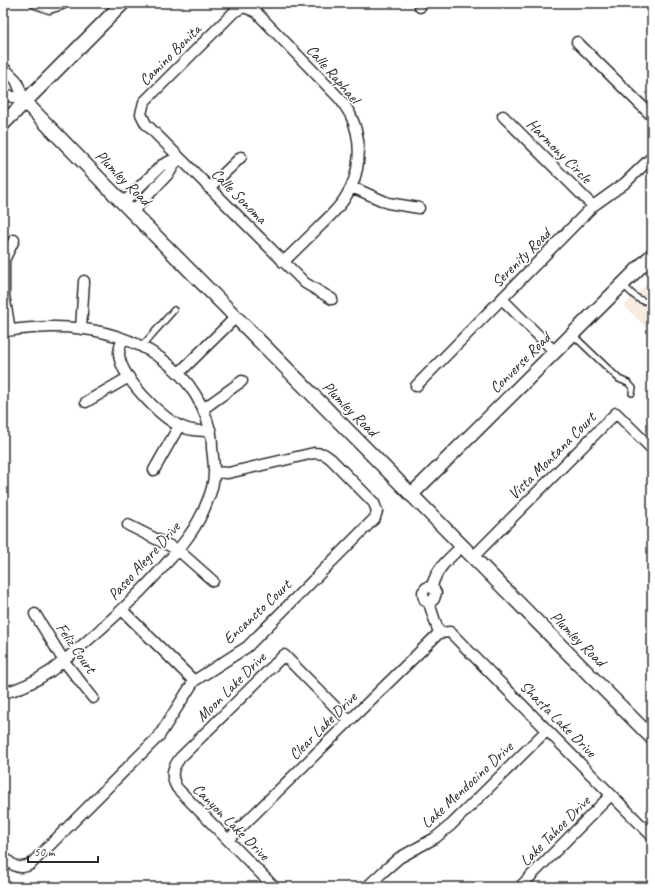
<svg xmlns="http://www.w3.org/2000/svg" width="655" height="890" font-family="Caveat,sans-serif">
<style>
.built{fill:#f6ecdf}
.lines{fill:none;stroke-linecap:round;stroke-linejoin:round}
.lane-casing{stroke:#2b2b2b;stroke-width:8}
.street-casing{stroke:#2b2b2b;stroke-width:13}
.secondary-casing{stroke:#2b2b2b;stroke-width:16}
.lane{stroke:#fff;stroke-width:5}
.street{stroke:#fff;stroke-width:10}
.secondary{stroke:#fff;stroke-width:13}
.labels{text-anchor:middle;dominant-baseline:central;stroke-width:3.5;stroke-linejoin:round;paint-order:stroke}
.street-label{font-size:16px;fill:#2b2b2b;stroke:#fff}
</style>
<rect width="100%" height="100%" fill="#fff"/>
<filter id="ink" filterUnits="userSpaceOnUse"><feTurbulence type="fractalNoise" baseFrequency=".025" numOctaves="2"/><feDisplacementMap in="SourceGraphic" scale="8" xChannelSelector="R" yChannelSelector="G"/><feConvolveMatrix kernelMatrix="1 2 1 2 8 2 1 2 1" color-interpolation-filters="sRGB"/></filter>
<g filter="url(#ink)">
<path class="built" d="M 652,279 L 652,333 L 624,306 Z"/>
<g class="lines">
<g class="lane-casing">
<path id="lane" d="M 252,11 L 258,3
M 623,285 C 632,293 639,304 652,301
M 573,335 L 619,379 L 628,383 L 633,388 L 632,393
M 142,346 L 174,310"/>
</g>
<g class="street-casing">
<path id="street" d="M 35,3 L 49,8 L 62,4 L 63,3
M 420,7 L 420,3
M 577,42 L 652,116
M 3,67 L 16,80 L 25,102
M 3,93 L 25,102
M 503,116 L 593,206
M 352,187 L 388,203 L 419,208
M 209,188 L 241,157
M 123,203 L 162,165 L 179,157 L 169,173 L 132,212
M 283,262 C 296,250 308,238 321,225 C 329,217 339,208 345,198 C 361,174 363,142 351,116 C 348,110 344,105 341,100 L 256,12 L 244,7 L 234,12 L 144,102 L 141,114 L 146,124 L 305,283 L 332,299
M 502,299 L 555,352
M 81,329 L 84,281
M 10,330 L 4,295 L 4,260 L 14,240
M 3,332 C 18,328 35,328 51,327 C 121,326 192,358 210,430 C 212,436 212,442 212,448 C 213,456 214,465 214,472 C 214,482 211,493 207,502 C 198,527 181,547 164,566 C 130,605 91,639 51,671 C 36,681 21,689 3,693
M 122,339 C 121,344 119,349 119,354 C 120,376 161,418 180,426 C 190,431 200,431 211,431
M 179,373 L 236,317
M 416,386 L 593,206 L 625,183 L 652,157
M 86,402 L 129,377
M 203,409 L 242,381
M 154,470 L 179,426
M 128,525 L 178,550 L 213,581
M 473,557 L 616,413 L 652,449
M 432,586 L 426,588 L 423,592 C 423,598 424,601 429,603 L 439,633
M 429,603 L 434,599 L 436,593 L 432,586 C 437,567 449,559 462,546
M 122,610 L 194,681
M 35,614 L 64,661 L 93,698
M 439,633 L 450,632 L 652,836
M 228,840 L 439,633
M 3,856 C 12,865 18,871 31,864 L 159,736 L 194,681 L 247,647 L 375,518 L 377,511 L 374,503 L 331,459 L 324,454 L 314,453 L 228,473 L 214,472
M 274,887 L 177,788 C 170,775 172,769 180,758 L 284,655 L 349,721
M 367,887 L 384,871 L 399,858 L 435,838 L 451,825 L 547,730
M 520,887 L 611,795"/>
</g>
<g class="secondary-casing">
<path id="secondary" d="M 25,102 L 123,203 L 652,738
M 3,124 L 123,3
M 411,495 L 652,255"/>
</g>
<use href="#lane" class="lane"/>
<use href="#street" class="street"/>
<use href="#secondary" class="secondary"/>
</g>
</g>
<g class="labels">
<g class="street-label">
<text transform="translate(170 55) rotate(-45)">Camino Bonita</text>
<text transform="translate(333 74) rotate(49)">Calle Raphael</text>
<text transform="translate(559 151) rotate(45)">Harmony Circle</text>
<text transform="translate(123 178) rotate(45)">Plumley Road</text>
<text transform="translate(239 196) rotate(45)">Calle Sonoma</text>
<text transform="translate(521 258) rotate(-45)">Serenity Road</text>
<text transform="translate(520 363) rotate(-45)">Converse Road</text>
<text transform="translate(350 409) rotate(45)">Plumley Road</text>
<text transform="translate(552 456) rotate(-45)">Vista Montana Court</text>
<text transform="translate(144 561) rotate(-48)">Paseo Alegre Drive</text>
<text transform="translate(257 612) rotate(-43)">Encancto Court</text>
<text transform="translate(578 639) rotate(45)">Plumley Road</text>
<text transform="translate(76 648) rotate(55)">Feliz Court</text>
<text transform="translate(231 687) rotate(-45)">Moon Lake Drive</text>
<text transform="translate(558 719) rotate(45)">Shasta Lake Drive</text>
<text transform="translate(323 726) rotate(-45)">Clear Lake Drive</text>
<text transform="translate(467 785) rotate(-43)">Lake Mendocino Drive</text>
<text transform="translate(231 822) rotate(45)">Canyon Lake Drive</text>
<text transform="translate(555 831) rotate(-45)">Lake Tahoe Drive</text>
</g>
</g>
<rect width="655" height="890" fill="none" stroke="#fff" stroke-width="16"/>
<rect x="8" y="8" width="639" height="874" fill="none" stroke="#2b2b2b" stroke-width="1.5" filter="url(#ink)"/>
<path d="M28 856v6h70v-6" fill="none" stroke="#2b2b2b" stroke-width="2"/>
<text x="34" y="856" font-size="12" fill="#2b2b2b" stroke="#ffffff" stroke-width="3" paint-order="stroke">50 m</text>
</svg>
